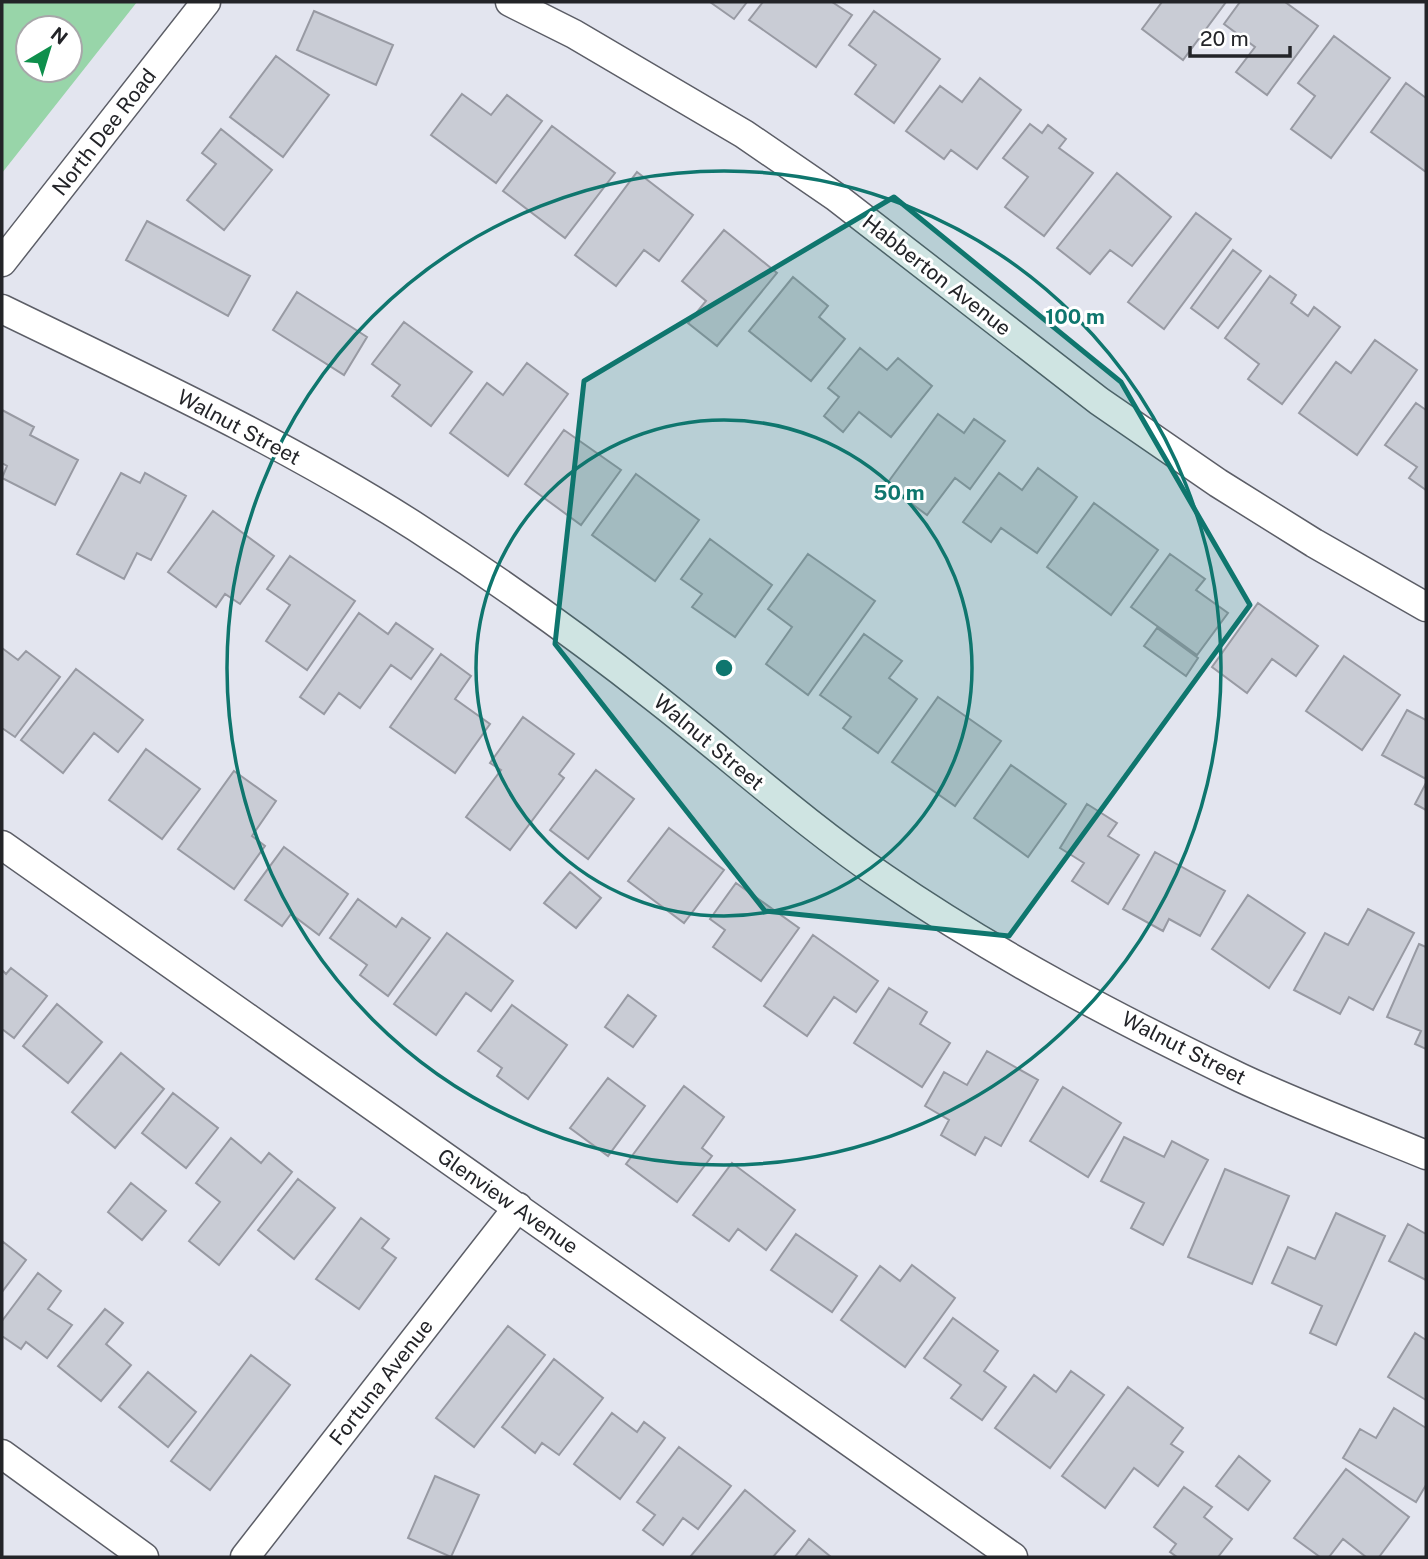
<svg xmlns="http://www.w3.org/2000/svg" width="1428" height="1559" font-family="'Public Sans',sans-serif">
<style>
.green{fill:#98d5a9;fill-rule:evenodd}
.building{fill:#c9ccd5;stroke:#989aa3;stroke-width:2}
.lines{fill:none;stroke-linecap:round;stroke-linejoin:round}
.street-casing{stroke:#5c5e67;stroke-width:31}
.street{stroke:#fff;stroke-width:28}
.marked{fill:#0f766e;fill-opacity:0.2;stroke:#0f766e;stroke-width:5;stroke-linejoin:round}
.ring{fill:none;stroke:#0f766e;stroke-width:3.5}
.labels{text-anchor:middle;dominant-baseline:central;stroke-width:6;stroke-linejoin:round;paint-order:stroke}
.street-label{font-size:21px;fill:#232428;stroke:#fff}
.centre{fill:#0f766e;stroke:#fff;stroke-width:3.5}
.ring-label{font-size:21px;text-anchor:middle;font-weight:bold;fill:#0f766e;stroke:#fff;stroke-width:6;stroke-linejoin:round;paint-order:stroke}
</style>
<rect width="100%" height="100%" fill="#e3e5ef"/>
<path class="green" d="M 2,2 L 137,2 L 2,173 ZM 28,28 L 70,28 L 70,70 L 28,70 Z"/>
<path class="building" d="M 710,2 L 747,2 L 734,19 Z
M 763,2 L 832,2 L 852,15 L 816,67 L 749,20 Z
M 1162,2 L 1226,2 L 1183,60 L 1142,29 Z
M 1240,2 L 1285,2 L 1318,26 L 1267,95 L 1236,72 L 1255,47 L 1224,24 Z
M 314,11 L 393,45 L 376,85 L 297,50 Z
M 874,11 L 940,59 L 894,123 L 855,94 L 876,65 L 849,45 Z
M 1334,36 L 1390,78 L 1331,158 L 1291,129 L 1315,96 L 1298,83 Z
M 276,56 L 329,95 L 283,157 L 230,117 Z
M 980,78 L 1021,110 L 977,169 L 951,150 L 944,159 L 906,131 L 940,86 L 962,102 Z
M 1406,83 L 1426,98 L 1426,172 L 1371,132 Z
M 462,94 L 491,115 L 507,95 L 542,121 L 496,183 L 431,135 Z
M 1030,124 L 1042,133 L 1048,125 L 1066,139 L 1059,148 L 1093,173 L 1044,236 L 1005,207 L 1028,177 L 1003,158 Z
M 552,126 L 615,173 L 565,238 L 503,191 Z
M 221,129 L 272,170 L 224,230 L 187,200 L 216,164 L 202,153 Z
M 637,172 L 693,215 L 659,261 L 644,250 L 616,286 L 575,255 Z
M 1117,173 L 1171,217 L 1132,266 L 1110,250 L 1090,274 L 1057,248 Z
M 1196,213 L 1231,239 L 1164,329 L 1128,302 Z
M 147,221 L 250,276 L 228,316 L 126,260 Z
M 724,230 L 777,273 L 717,346 L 688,323 L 706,301 L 682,281 Z
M 1233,250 L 1261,271 L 1218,328 L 1191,308 Z
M 1270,276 L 1296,295 L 1291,303 L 1308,316 L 1314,307 L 1340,327 L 1282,404 L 1248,379 L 1259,364 L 1225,338 Z
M 793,277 L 828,306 L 819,317 L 845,339 L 811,381 L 749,331 Z
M 297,292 L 367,337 L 344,375 L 273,330 Z
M 404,322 L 472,372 L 431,426 L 392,396 L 400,385 L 372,364 Z
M 1375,340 L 1417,370 L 1357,455 L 1299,413 L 1336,362 L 1351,373 Z
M 860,348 L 887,370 L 898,358 L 932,386 L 891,437 L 859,412 L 843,432 L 824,416 L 839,397 L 828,388 Z
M 527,363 L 568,394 L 508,476 L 450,433 L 487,383 L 503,395 Z
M 1416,403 L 1426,410 L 1426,490 L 1409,478 L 1417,467 L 1385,445 Z
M 2,410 L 34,427 L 30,435 L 78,460 L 55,505 L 2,478 L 7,466 L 2,463 Z
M 938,414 L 964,433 L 974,419 L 1005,441 L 970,489 L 955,478 L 927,515 L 886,485 Z
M 564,430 L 621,470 L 581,525 L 525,484 Z
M 1038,468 L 1077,497 L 1037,553 L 1001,528 L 991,542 L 963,522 L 999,473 L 1022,490 Z
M 121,473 L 140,483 L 145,473 L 186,496 L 151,560 L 137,553 L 124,579 L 77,554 Z
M 636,474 L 699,520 L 655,581 L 592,535 Z
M 1094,503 L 1158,550 L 1111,615 L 1047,567 Z
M 213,511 L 274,556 L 240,604 L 225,594 L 216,607 L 168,572 Z
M 710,539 L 772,585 L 735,637 L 692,607 L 702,594 L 681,579 Z
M 808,554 L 875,601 L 808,695 L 766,664 L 792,627 L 768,609 Z
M 1170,554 L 1205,579 L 1196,590 L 1228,613 L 1197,655 L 1131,607 Z
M 290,556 L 355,601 L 307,670 L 266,641 L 290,605 L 267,589 Z
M 1258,603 L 1318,646 L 1296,676 L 1272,659 L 1247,693 L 1212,667 Z
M 359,613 L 388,634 L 396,623 L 433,649 L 411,679 L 391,665 L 360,708 L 339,693 L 324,714 L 300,697 Z
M 1157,628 L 1198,658 L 1186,676 L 1144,646 Z
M 864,634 L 902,661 L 889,678 L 917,699 L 878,753 L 843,728 L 851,717 L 820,695 Z
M 2,648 L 18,660 L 26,651 L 60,677 L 15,737 L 2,728 Z
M 441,654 L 471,676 L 455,699 L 490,724 L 455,773 L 390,727 Z
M 1344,656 L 1400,695 L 1362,750 L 1306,711 Z
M 76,669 L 143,720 L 118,752 L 94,733 L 63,773 L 21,740 Z
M 938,697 L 1001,741 L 955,806 L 892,762 Z
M 1407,710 L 1426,720 L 1426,779 L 1382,755 Z
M 523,717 L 574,754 L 559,774 L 564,778 L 510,850 L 466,817 L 501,770 L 490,763 Z
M 146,749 L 200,789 L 162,839 L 109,800 Z
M 1011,765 L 1066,804 L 1028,857 L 974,818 Z
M 596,770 L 634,799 L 588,859 L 550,830 Z
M 234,771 L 276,801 L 252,836 L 265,846 L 234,889 L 178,849 Z
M 1426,783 L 1426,810 L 1415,804 Z
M 1087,804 L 1117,823 L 1108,836 L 1139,855 L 1108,904 L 1072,881 L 1084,863 L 1060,848 Z
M 669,828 L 724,870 L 684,923 L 628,881 Z
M 284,847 L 348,894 L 319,935 L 291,914 L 282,926 L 245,900 Z
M 1155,852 L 1225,891 L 1200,936 L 1169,919 L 1163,931 L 1123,909 Z
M 570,872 L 601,898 L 576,928 L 544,903 Z
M 736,883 L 799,928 L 761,981 L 713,947 L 725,930 L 710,919 Z
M 1248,895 L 1305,933 L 1269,988 L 1212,949 Z
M 358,899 L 396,927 L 402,918 L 430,938 L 388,996 L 360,975 L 367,965 L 330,938 Z
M 1368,909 L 1414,933 L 1373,1010 L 1349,997 L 1340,1014 L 1294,990 L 1325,933 L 1348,945 Z
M 447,933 L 513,981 L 491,1011 L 466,993 L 436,1035 L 394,1004 Z
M 813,935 L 878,981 L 856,1012 L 834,997 L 807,1036 L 764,1006 Z
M 1419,944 L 1426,947 L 1426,1049 L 1415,1044 L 1421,1031 L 1387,1017 Z
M 11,968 L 47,996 L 14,1038 L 2,1029 L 2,970 L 6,974 Z
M 889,988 L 927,1012 L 920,1024 L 950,1043 L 922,1087 L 854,1043 Z
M 628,995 L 656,1016 L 633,1047 L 605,1027 Z
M 57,1004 L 102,1042 L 68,1083 L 23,1046 Z
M 512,1005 L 567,1045 L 528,1099 L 497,1076 L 502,1068 L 478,1051 Z
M 987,1051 L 1038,1080 L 1001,1146 L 985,1137 L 975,1155 L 941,1135 L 949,1120 L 925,1106 L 944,1072 L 967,1085 Z
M 121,1053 L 164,1089 L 115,1148 L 72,1112 Z
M 608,1078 L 645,1106 L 608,1156 L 570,1128 Z
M 684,1086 L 724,1117 L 702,1148 L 712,1156 L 677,1202 L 626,1164 Z
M 1063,1087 L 1121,1123 L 1088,1177 L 1030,1141 Z
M 173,1093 L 218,1128 L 186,1168 L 142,1133 Z
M 1124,1137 L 1164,1157 L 1172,1141 L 1208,1160 L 1163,1245 L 1131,1228 L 1144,1203 L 1101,1181 Z
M 231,1138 L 261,1163 L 269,1153 L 292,1172 L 219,1265 L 189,1241 L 220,1202 L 196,1183 Z
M 732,1163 L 795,1210 L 766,1250 L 738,1229 L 729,1241 L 693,1215 Z
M 1225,1169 L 1289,1196 L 1252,1284 L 1188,1257 Z
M 298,1179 L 335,1208 L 294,1259 L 258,1230 Z
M 131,1183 L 166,1211 L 142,1240 L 108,1212 Z
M 1336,1213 L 1385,1236 L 1336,1345 L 1310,1333 L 1322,1306 L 1272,1283 L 1288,1247 L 1315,1259 Z
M 361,1218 L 389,1239 L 382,1248 L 396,1258 L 359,1309 L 316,1279 Z
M 1408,1224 L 1426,1234 L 1426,1280 L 1389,1261 Z
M 796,1234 L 857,1276 L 832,1312 L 771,1270 Z
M 2,1241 L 26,1260 L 2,1292 Z
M 912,1265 L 955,1298 L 905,1367 L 841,1320 L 880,1266 L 900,1281 Z
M 38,1273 L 61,1291 L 48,1309 L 72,1325 L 47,1358 L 26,1342 L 21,1349 L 2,1336 L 2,1321 Z
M 105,1309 L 123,1323 L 106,1344 L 131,1365 L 101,1401 L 58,1366 Z
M 953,1318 L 998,1351 L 984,1371 L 1006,1387 L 982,1420 L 951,1398 L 961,1385 L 924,1358 Z
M 508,1326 L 545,1355 L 474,1447 L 436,1418 Z
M 1415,1333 L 1426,1340 L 1426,1400 L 1388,1377 Z
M 251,1355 L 290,1385 L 210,1490 L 171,1461 Z
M 554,1359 L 603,1398 L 559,1455 L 542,1443 L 535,1453 L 502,1427 Z
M 1071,1371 L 1104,1395 L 1050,1468 L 995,1428 L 1034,1375 L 1056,1392 Z
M 148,1372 L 196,1412 L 168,1447 L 119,1407 Z
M 1128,1387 L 1183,1428 L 1171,1444 L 1183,1452 L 1158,1486 L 1134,1468 L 1105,1508 L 1062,1476 Z
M 1394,1408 L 1426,1428 L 1426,1485 L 1416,1502 L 1343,1458 L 1360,1429 L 1376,1438 Z
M 612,1413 L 637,1432 L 644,1422 L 665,1438 L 620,1499 L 574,1464 Z
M 679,1447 L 731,1486 L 698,1529 L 683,1518 L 663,1545 L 643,1530 L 655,1515 L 637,1502 Z
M 1239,1456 L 1270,1481 L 1248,1510 L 1216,1486 Z
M 1346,1469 L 1409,1517 L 1379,1557 L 1366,1557 L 1343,1539 L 1329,1557 L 1320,1557 L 1294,1538 Z
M 435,1476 L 479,1495 L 451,1557 L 408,1538 Z
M 1184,1487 L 1212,1507 L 1204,1517 L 1232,1539 L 1218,1557 L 1177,1557 L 1170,1552 L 1176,1544 L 1154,1527 Z
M 745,1490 L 795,1531 L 773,1557 L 690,1557 Z
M 809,1539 L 831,1557 L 795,1557 Z"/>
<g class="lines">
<g class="street-casing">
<path id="street" d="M 510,2 L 574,34 L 744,134 L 836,197 L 1099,401 L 1218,483 L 1314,543 L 1426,607
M 2,262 L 206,2
M 2,309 C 142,377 285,443 416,527 C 498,580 578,637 654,697 C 731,757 803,823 884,878 C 996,955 1118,1019 1241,1078 C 1301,1106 1365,1130 1426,1155
M 2,845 L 1013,1557
M 2,1454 L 144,1557
M 245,1557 L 518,1207"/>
</g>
<use href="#street" class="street"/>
</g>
<path class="marked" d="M 894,197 L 1121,382 L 1250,605 L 1009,936 L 765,911 L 555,644 L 584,381 Z"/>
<g class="ring">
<circle cx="724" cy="668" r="248"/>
<circle cx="724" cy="668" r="497"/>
</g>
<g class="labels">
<g class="street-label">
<text transform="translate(104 132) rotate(-52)">North Dee Road</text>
<text transform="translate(937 275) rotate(38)">Habberton Avenue</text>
<text transform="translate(239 427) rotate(28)">Walnut Street</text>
<text transform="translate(709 742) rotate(40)">Walnut Street</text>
<text transform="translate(1184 1048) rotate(27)">Walnut Street</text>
<text transform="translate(508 1201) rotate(35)">Glenview Avenue</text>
<text transform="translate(381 1382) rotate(-52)">Fortuna Avenue</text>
</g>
</g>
<circle cx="724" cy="668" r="10" class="centre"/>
<g class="ring-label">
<text x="1075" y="324">100 m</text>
<text x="899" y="500">50 m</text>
</g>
<rect width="1428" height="1559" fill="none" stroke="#232428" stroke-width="7"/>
<g transform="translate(49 49) rotate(38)"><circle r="33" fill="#ffffff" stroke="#a7a7a9" stroke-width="2"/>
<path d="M0-5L12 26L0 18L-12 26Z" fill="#0e8f4c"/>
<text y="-10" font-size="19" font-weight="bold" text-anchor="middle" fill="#232428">N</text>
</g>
<path d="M1190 46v10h100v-10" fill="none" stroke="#232428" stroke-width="3.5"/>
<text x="1200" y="46" font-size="21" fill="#232428" stroke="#ffffff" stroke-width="5" paint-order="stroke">20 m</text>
</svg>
